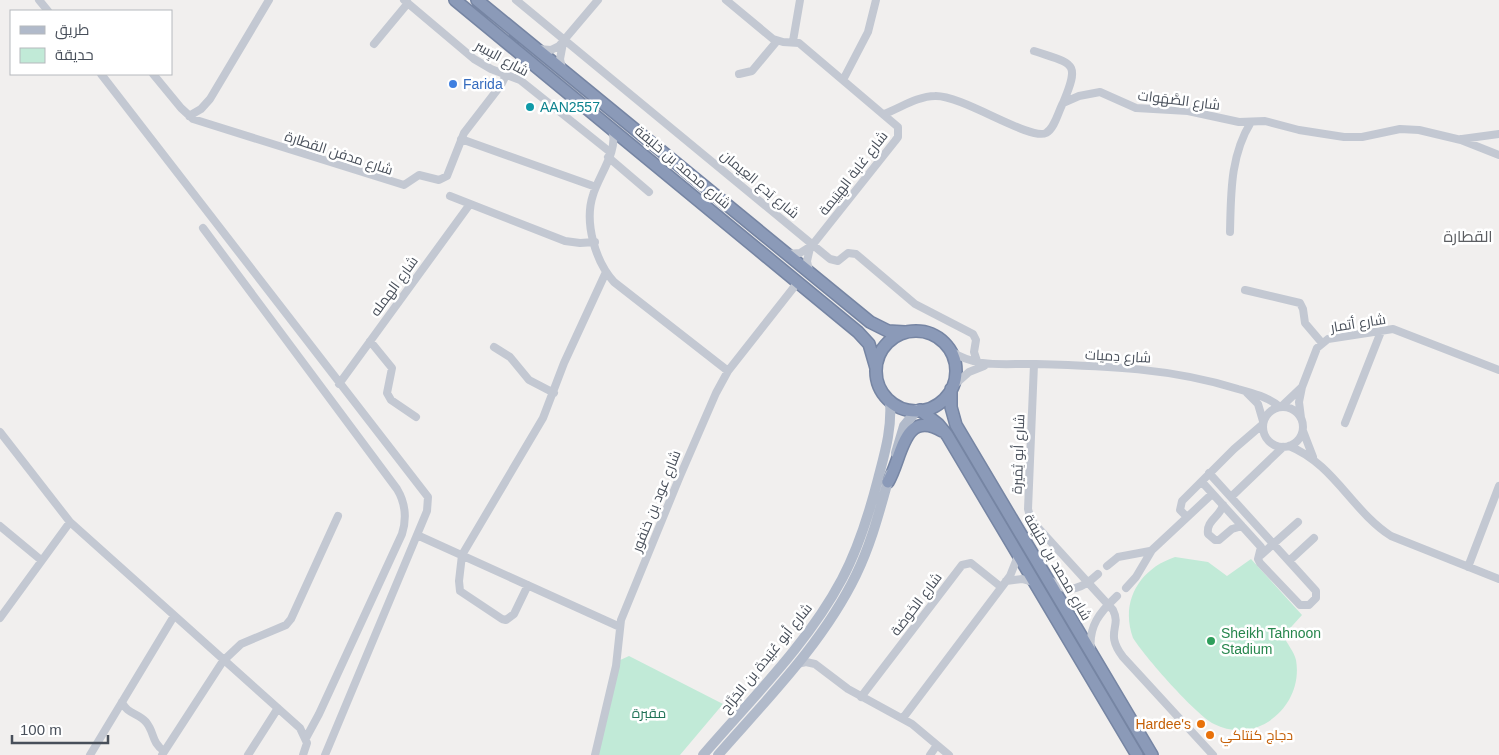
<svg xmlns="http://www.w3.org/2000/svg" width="1499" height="755" font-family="Arial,Cairo,sans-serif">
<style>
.green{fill:#c1ead7}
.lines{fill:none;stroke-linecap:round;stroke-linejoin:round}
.highway-casing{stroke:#7685a3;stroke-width:14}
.minor{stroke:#c3c8d2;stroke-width:8}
.major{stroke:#b1baca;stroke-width:10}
.highway{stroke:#8b9ab8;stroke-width:11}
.shop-dot{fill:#3f7fe0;stroke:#fff;stroke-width:2}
.culture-dot{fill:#0f9aa8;stroke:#fff;stroke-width:2}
.leisure-dot{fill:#2e9e5b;stroke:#fff;stroke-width:2}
.food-dot{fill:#e8710a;stroke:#fff;stroke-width:2}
.labels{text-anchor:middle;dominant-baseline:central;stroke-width:5;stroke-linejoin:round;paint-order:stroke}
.street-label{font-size:14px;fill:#484f5a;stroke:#fff}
.shop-label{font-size:14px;fill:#366cbe;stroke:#fff;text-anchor:start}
.culture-label{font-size:14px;fill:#0d838f;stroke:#fff;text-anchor:start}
.leisure-label{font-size:14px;fill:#27864d;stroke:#fff;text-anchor:start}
.park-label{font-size:14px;fill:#217357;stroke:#fff}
.food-label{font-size:14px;fill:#c56008;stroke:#fff;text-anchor:end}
.quarter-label{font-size:16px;fill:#5c5e62;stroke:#fff}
</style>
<rect width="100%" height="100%" fill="#f1efee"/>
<path class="green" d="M 1175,557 L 1208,562 L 1227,576 L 1251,559 L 1302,615 L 1283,636 C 1287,643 1294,652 1296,660 C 1304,706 1257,746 1214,724 C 1196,715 1144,656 1133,638 C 1120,602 1139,569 1175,557 Z
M 629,656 L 723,704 L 680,755 L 596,755 L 618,661 Z"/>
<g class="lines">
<g class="highway-casing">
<path id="highway" d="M 455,0 L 858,332 L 869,344 L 876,368
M 477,0 L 870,322 L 888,331 L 905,332
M876 371a40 40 0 1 1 80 0a40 40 0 1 1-80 0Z
M 951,389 L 951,407 L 956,425 L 1152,755
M 920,410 L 938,424 L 947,435 L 1137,755
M 888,482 C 902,459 903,408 942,431"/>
</g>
<path class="minor" d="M 39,0 L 48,11
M 404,0 L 474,59 L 491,69 L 520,80 L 610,152
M 516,0 L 830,259 L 838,261 L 848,253 L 856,254 L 915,304 L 973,334 L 976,340 L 974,352 L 978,364
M 726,0 L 773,39 L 783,42 L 799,43 L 898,127 L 898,137 L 895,141 L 810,248 L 807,261 L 809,271
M 793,41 L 800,0
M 374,44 L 408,3
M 538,49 L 551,50 L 559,46 L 598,0
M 1034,51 C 1073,64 1081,61 1063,103
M 562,69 L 560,59 L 563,43
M 101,74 L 428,497 L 427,511 L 325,755
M 153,74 L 181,108 L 193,119 L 404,185 L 419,175 L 439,180 L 447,176 L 464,133 L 501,85 L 507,73
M 739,74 L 752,71 L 777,41
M 843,80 L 868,32 L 876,0
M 884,114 C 900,108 918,96 935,96 C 962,95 1030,141 1046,133 C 1055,128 1058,112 1063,103 L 1079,96 L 1100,92 L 1136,108 L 1188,111 L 1239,122 L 1265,121 L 1299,130 L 1344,137 L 1362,137 L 1400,129 L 1419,130 L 1461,140 L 1499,155
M 189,116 L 201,109 L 210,99 L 269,0
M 612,130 C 619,150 599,175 593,195 C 584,222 595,261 614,282 L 728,371
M 461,139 L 596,187
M 1462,139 L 1499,134
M 608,157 L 649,192
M 450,196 L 565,241 L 580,243 L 595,242
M 203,228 L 397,489 C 406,504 407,518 402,534 L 319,714 L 306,738
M 1230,232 C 1231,194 1230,156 1251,122
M 787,254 L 800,253 L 811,246
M 1245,290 L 1300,303 L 1303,309 L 1305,323 L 1322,343
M 370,341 L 392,368 L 387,393 L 391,400 L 416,417
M 494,347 L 510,357 L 529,380 L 554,393
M 951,351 C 977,369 1006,363 1036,364 C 1106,366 1171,368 1238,389 C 1253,393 1268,397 1280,407
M 1034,364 L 1028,509 L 1031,520 L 1113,610 C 1122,628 1104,632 1123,657 L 1213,755
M 339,384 L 470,204
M 953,386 L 969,372 L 984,366
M 1247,393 L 1258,404 L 1263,421
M 1282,406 L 1301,388
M1263 427a20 20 0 1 1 40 0a20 20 0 1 1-40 0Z
M 1301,418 L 1299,402 L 1302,387 L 1317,348 L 1328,339 L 1393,329 L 1499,370
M 1345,423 L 1382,329
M 1303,431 L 1313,457
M 0,432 L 70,522 L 300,728 L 307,743 L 303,755
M 1289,446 C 1334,464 1352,511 1391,536 L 1499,579
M 1202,482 L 1261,547 L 1258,559 L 1260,563 L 1300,605 L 1309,605 L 1316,598 L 1316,591 L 1209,473
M 1231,497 L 1283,447
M 1223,505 C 1220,517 1206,520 1208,534 L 1215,540 L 1219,540 L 1232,529 L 1242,526
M 1187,517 L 1180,510 L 1182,501 L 1234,449 L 1263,424
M 0,526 L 41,560
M 417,535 L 620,627
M 1261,555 L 1298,522
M 1289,561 L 1314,538
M 1107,566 L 1118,557 L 1150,551
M 1468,567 L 1499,486
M 1006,581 L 1022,579 L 1033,582
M 1051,581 C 1069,595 1083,588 1098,574
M 528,585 L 514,614 L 506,620 L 502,619 L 460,591 L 459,581 L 462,555 L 543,418 L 564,363 L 606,272
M 1126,588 L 1136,577 L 1152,550 L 1212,494
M 0,618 L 70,522
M 1091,651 C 1088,626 1100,612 1117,596
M 797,664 L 806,662 L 815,664 L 848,689 L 912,724 L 949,755
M 861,697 L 962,565 L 971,563 L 1001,587
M 122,702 C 127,714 138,713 146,722 C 155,733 151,742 164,751
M 903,718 L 1010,576 L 1018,556
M 90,755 L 174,616
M 162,755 L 223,661 L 241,644 L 286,625 L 291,619 L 338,516
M 248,755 L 278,708
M 595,755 L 616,666 L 621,620 L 680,476 L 716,393 L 728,371 L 798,282
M 930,755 L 937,745"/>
<path class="major" d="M 896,453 L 904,426 L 917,410
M 703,755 C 751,699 807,645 842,579 C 859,547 869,514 878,479 C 885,452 892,429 890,401
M 718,755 C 767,699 823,643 856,575 C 872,542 880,509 890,474"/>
<use href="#highway" class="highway"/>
</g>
<circle class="shop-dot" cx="453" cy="84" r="5"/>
<circle class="culture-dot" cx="530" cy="107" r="5"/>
<circle class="leisure-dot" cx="1211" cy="641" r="5"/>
<g class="food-dot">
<circle cx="1201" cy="724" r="5"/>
<circle cx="1210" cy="735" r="5"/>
</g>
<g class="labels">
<g class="street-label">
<text transform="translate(502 58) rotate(29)">شارع البِسِر</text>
<text transform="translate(1179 100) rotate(7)">شارع الصَّهَوات</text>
<text transform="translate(339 153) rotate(18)">شارع مدفن القطارة</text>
<text transform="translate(683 167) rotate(40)">شارع محمد بن خليفة</text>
<text transform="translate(853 173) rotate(-52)">شارع غابة الهِيَيمة</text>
<text transform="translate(760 184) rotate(40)">شارع بَدع العِيمان</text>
<text transform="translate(394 286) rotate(-54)">شارع الهمله</text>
<text transform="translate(1358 323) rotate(-9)">شارع أتمار</text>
<text transform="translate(1118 356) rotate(3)">شارع دِميات</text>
<text transform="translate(1018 454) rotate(-88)">شارع أبو ثِمَيرة</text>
<text transform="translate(656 501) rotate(-68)">شارع عود بن خنفور</text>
<text transform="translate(1058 567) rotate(60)">شارع محمد بن خليفة</text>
<text transform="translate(916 604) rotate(-53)">شارع الخَوضة</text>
<text transform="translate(766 658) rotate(-51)">شارع أبو عُبَيدة بن الجَرَّاح</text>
</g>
<g class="shop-label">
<text x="463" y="84">Farida</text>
</g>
<g class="culture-label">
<text x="540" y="107">AAN2557</text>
</g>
<g class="leisure-label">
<text x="1221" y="633">Sheikh Tahnoon<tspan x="1221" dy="16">Stadium</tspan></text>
</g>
<g class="park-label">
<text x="649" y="713">مقبرة</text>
</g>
<g class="food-label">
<text x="1191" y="724">Hardee's</text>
<text x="1220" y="735" text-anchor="start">دجاج كنتاكي</text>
</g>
<g class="quarter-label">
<text x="1468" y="236">القطارة</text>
</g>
</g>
<rect x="10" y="10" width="162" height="65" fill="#ffffff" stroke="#b6b9bd"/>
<rect x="20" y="26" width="25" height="8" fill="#b1baca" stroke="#b6b9bd"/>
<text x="55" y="35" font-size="15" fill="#484f5a">طريق</text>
<rect x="20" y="48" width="25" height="15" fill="#c1ead7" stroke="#b6b9bd"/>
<text x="55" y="60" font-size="15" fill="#484f5a">حديقة</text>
<path d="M12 735v8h96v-8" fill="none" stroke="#484f5a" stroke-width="2.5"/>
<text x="20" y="735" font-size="15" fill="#484f5a" stroke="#ffffff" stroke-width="4" paint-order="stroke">100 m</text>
</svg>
